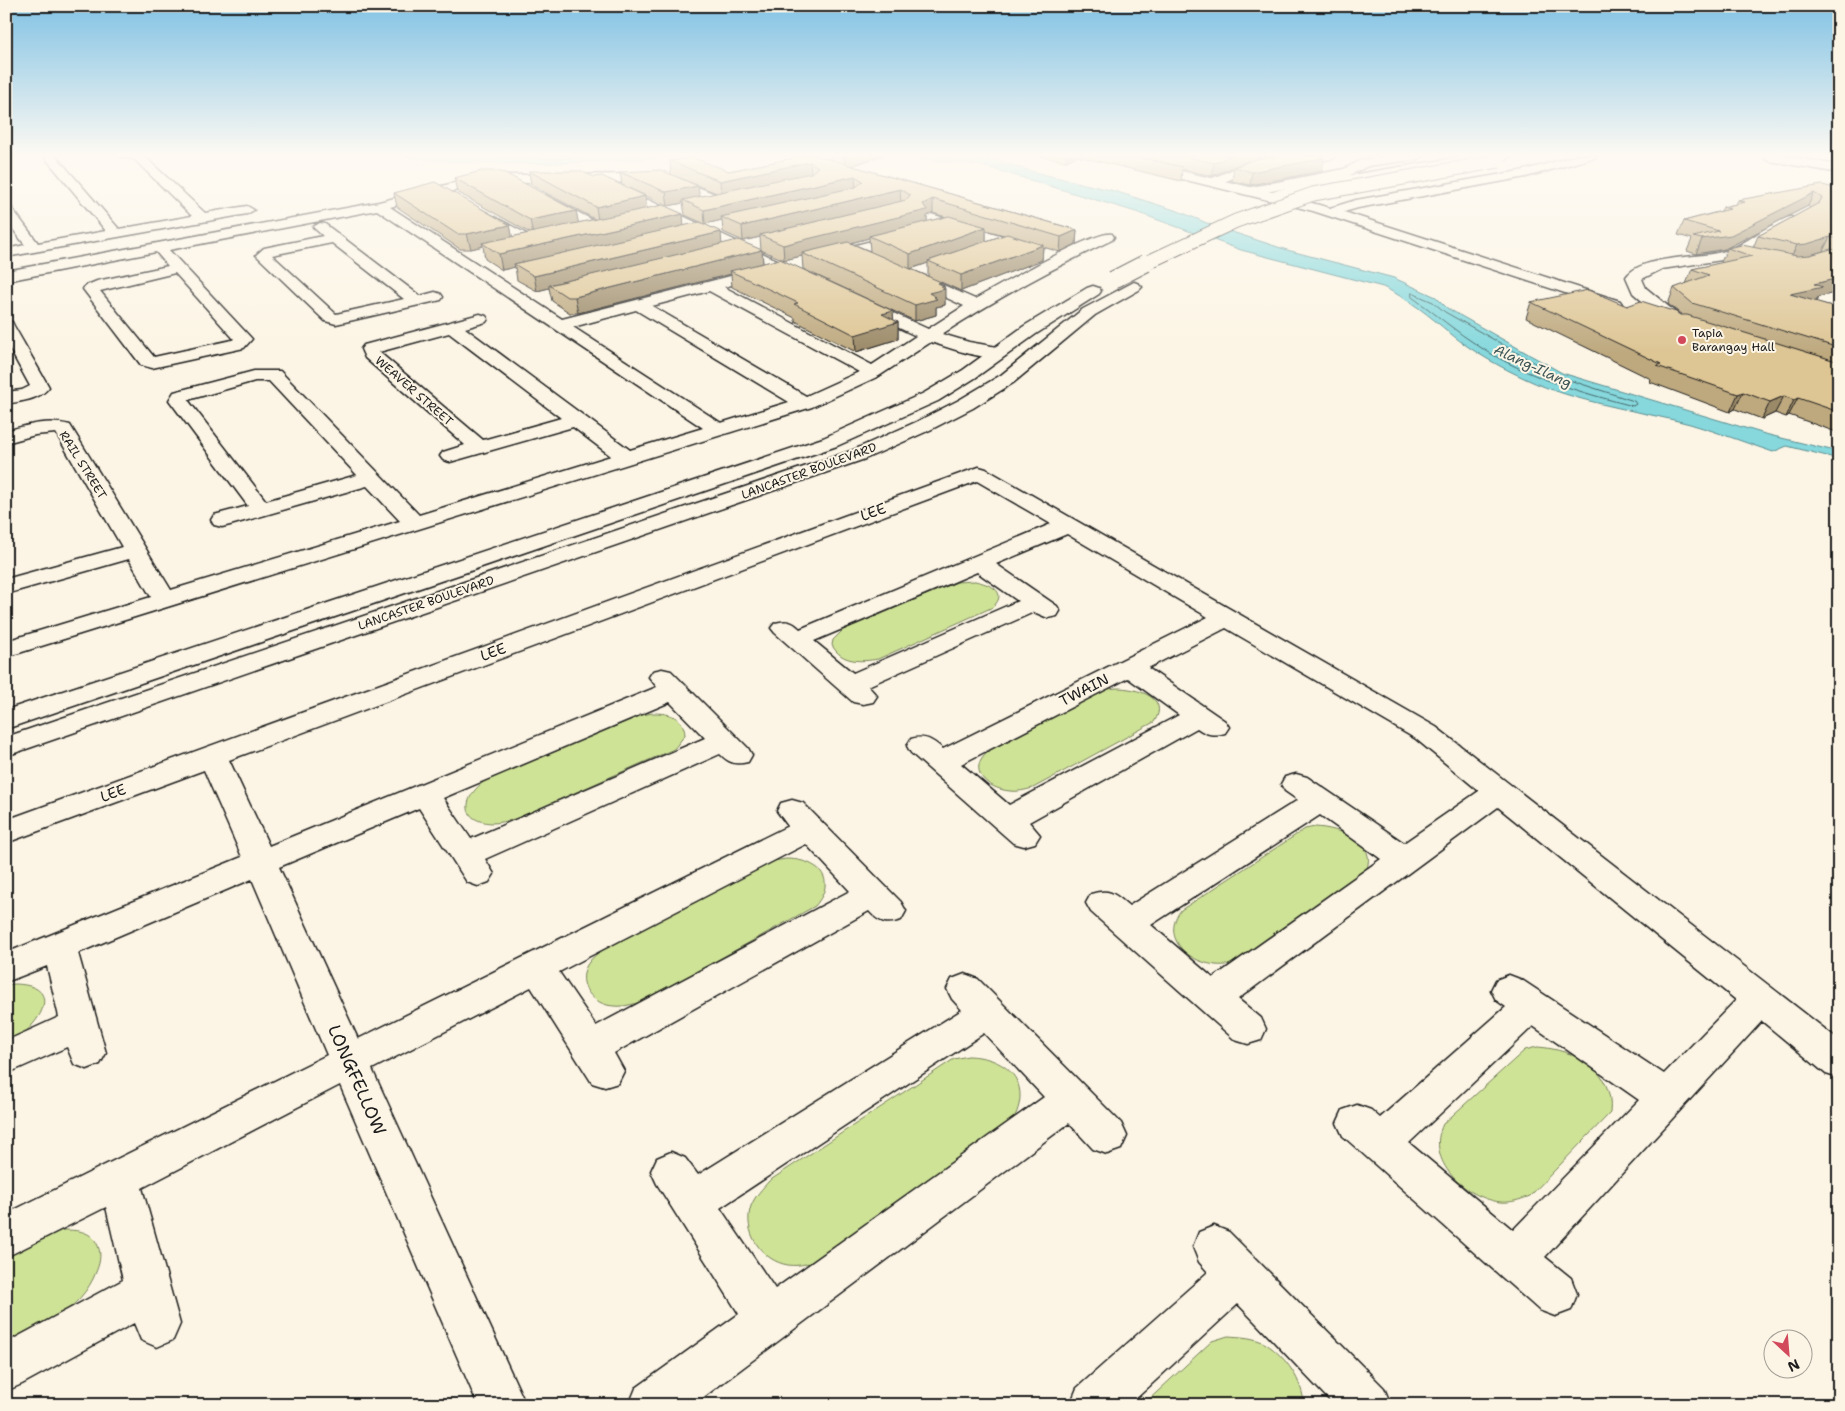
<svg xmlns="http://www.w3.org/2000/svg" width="1845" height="1411" font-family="'Shantell Sans',sans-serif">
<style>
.green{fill:#cfe397;stroke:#76805a}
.water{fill:#86d8dd;stroke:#5c8d90}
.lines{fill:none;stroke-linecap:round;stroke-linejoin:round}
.shore{stroke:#466769;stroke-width:1}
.street-casing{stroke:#1c1c1c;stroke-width:3}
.secondary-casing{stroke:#1c1c1c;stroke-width:3}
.street{fill:#fcf5e5;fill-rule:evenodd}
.secondary{fill:#fcf5e5;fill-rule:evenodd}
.secondary-bridge-far1-casing{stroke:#1c1c1c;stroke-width:15;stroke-linecap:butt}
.secondary-bridge-casing{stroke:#1c1c1c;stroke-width:19;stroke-linecap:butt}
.secondary-bridge-far1{stroke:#fcf5e5;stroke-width:13}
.secondary-bridge{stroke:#fcf5e5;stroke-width:17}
.wall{fill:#bea97f;stroke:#1c1c1c;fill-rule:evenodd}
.shaded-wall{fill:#9b8a68;stroke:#1c1c1c}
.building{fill:#ddc594;stroke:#1c1c1c}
.poi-dot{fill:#d1495b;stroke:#fcf5e5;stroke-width:2}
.labels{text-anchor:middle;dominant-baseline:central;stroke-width:4;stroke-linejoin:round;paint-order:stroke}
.far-poi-label{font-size:12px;fill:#1c1c1c;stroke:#fcf5e5;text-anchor:start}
.far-street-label{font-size:12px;fill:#1c1c1c;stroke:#fcf5e5}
.far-water-label{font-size:14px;font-style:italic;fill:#3c5456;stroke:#fcf5e5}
.street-label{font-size:15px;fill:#1c1c1c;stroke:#fcf5e5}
.near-street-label{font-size:18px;fill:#1c1c1c;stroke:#fcf5e5}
</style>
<rect width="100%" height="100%" fill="#fcf5e5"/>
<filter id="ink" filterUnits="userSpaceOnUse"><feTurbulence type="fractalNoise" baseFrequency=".02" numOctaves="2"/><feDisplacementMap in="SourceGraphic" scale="10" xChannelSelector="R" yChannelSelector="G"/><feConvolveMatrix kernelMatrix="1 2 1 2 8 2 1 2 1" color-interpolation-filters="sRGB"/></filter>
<g filter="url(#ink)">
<path class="green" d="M 975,581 C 989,584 1009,591 993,607 L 878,659 C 861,662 841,663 832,645 L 833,640 L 843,630 L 957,582 Z
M 1117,688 C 1136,688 1171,697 1154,722 L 1033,788 C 1025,790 1018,792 1010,791 C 987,789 966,770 988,751 L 1107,689 Z
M 653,713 C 668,713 684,716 685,735 L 674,749 L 515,819 C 507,821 500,823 492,823 C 456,821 465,793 488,779 L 642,715 Z
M 1315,827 C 1338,828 1379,841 1366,871 L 1242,961 C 1233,964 1225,966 1216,965 C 1188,962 1160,938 1181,910 L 1305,829 Z
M 786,859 C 817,859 839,878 815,906 L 642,1002 C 632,1004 624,1007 614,1006 C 593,1005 576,985 587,965 C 591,958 598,953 604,948 L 773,861 Z
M 14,984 C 70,985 35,1032 6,1045 L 6,985 Z
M 1537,1047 C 1575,1049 1615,1071 1610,1113 L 1530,1196 C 1519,1200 1511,1203 1500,1202 C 1464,1197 1425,1161 1443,1124 L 1525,1050 Z
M 968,1056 C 1008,1057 1034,1084 1012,1122 L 823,1259 C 812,1262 800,1267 788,1265 C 762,1261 742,1232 751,1206 C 755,1196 762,1189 769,1181 L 954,1059 Z
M 63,1230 C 78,1230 92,1231 98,1246 C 102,1255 99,1265 96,1272 C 81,1311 41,1327 6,1346 L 6,1254 L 45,1234 Z
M 1228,1336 C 1241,1337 1254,1337 1266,1344 C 1286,1357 1303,1381 1304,1405 L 1143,1405 L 1212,1341 Z"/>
<path class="water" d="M 391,155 L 687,155 C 591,164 486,168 391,155 Z
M 888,155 L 978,155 L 1034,172 L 1114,191 L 1178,211 L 1214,226 L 1287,250 L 1394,278 L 1436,297 L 1447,308 L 1562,373 L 1765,434 L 1839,452 L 1839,459 L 1787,446 L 1773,452 C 1746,443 1718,432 1690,424 C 1636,410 1577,403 1526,379 C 1500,367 1473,352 1451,334 C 1427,314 1412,301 1383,287 L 1241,250 L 1136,212 L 980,165 Z"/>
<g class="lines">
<path class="shore" d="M 450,155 L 556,159 L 615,155
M 936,155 L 980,160 L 983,155
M 1412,293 L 1433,302 L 1445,312 L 1560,377 L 1634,401 L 1636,404 L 1633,406 C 1579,392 1527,377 1480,347 C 1456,332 1435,313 1412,297 Z"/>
<g class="street-casing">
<path id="street" d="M 43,155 L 55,155 L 119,229 L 192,216 L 134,159 L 121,157 L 119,155 L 143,155 L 205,213 L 247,206 L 254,210 L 247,214 L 6,257 L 6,249 L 25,245 L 6,220 L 6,206 L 11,207 L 38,243 L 106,231 Z
M 1126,155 L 1153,155 L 1147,159 L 1119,164 L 1113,160 L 1115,157 Z
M 1306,155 L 1338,155 L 1332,159 L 1253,170 L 1214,186 L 1208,182 L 1210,179 L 1246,164 Z
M 1394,155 L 1425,155 L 1419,159 L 1368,166 L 1348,176 L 1251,195 L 1245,191 L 1251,187 L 1344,169 L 1361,160 Z
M 1765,155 L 1780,155 L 1839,165 L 1839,173 L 1770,161 L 1766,160 Z
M 665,174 L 725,198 L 727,201 L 725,204 L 715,204 L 663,182 L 485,183 L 390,207 L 562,319 L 766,267 L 771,269 L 774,272 L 771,275 L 724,287 L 872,365 L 916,336 L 853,306 L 851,303 L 853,300 L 865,300 L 928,329 L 964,306 L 906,279 L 903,276 L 906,273 L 916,273 L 975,299 C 997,287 1095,230 1112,234 L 1114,237 L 1112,240 C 1053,268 996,299 942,334 L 969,342 L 1003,348 L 1006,352 L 1003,356 C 984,361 950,348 931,342 L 879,376 L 812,407 L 6,657 L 6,641 L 151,597 L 129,559 L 6,594 L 6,579 L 122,547 L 56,433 L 35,435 L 6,443 L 6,431 C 28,425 47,419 70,425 L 171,590 L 400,521 L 367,486 L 230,525 L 222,527 L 214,525 L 211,520 L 214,515 L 248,506 L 169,400 L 174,392 L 254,371 L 280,371 L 419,515 L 611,456 L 573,427 L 457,460 L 450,462 L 443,460 L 440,456 L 443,452 L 465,445 L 365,358 L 361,349 L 364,345 L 480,314 L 486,316 L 488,319 L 486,322 L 465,328 L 630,450 L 703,428 L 377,210 L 169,250 L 252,339 L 244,348 L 152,368 L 141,365 L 83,289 L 85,286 L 97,281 L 168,266 L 156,252 L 6,281 L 6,271 L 379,202 L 485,175 ZM 175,273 L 234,339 L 232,340 L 154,357 L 100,291 ZM 709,291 L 859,372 L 806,396 L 652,306 ZM 636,310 L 789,402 L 721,423 L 573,327 ZM 449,333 L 561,418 L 483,440 L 379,352 ZM 255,381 L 269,381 L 357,475 L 266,501 L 188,400 Z
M 612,183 L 809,275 L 812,278 L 809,281 L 799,281 L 608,190 L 606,187 L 608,184 Z
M 545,195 L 602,225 L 604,228 L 602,231 L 592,231 L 540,202 L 538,199 Z
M 892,202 L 1035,246 L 1037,249 L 1035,252 L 1025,252 L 887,209 L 885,206 L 887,203 Z
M 478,208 L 536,239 L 538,242 L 536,245 L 526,245 L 473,215 L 471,212 L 473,209 Z
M 1790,217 L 1795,218 L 1797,221 L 1795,224 L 1735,258 L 1662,269 L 1642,279 L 1646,288 L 1686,321 L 1688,325 L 1686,329 L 1674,329 L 1633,293 L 1626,277 C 1642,254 1701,259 1725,251 C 1748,244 1767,223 1790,217 Z
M 320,223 L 325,224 L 420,296 L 435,292 L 441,294 L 443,297 L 441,300 L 336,324 L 325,321 L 256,255 L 264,248 L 323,236 L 313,227 ZM 332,243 L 404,299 L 336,314 L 272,255 Z
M 907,232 L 912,233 L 914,236 L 912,239 L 825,261 L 820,260 L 818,257 L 820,254 Z
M 6,321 L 12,322 L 14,326 L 49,387 C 40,400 21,401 6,404 L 6,392 L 22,390 L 30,386 L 6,342 Z
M 979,467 L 986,469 L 1436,727 L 1839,1040 L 1839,1078 L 1826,1074 L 1762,1021 L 1545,1257 L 1571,1278 L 1577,1294 L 1571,1310 L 1555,1316 L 1539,1310 L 1343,1136 L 1337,1123 L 1343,1110 L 1357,1105 L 1371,1110 L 1380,1118 L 1506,1007 L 1496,1000 L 1491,990 L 1496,980 L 1509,975 L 1522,980 L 1664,1074 L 1736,1000 L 1498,807 L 1238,999 L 1261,1018 L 1266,1029 L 1261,1040 L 1248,1044 L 1235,1040 L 1091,912 L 1086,903 L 1091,894 C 1110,888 1115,894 1129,906 L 1298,800 L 1285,791 L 1281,784 L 1285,777 L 1296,774 L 1307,777 L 1404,843 L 1479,791 L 1416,739 L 1226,628 L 1148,668 L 1225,721 L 1229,727 L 1225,733 C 1214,736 1207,735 1197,728 L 1029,822 L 1040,835 L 1035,843 L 1024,846 L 1013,843 L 911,753 L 907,746 L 911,739 C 925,735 932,740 943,749 L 1208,617 L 1067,534 L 996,564 L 1057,606 L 1060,611 L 1057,616 L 1048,618 L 1034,612 L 868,686 L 877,696 L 873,702 L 863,704 L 853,702 L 775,633 L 771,628 L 775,623 C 786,620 792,621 800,629 L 1051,524 L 977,481 L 229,760 L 269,846 L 657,687 L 649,677 L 653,671 L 662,669 L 671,671 L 748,748 L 752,755 L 748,762 C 735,765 729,763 720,754 L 485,859 L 494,874 L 489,882 L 478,886 L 467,882 L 419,808 L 279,867 L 358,1039 L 788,826 L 777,811 L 781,803 L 792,800 L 803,803 L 901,902 L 906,911 L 901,920 C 886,925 879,922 869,911 L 614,1053 L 624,1071 L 618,1083 L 605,1087 L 592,1083 L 531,987 L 372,1069 L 526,1405 L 478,1405 L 340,1085 L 142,1188 L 180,1324 L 173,1340 L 157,1347 L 141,1340 L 134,1323 L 22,1384 L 6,1391 L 6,1343 L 123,1280 L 106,1207 L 6,1257 L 6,1214 L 327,1055 L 252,879 L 78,953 L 106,1053 L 100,1064 L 87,1069 L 74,1064 L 67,1047 L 6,1074 L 6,1041 L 59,1017 L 47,966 L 6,982 L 6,953 L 242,857 L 204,770 L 6,843 L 6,820 ZM 977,572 L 1018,601 L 853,673 L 814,641 ZM 1128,678 L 1179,715 L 1009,805 L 961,764 ZM 670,702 L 705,738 L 471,839 L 443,798 ZM 1320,815 L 1381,859 L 1213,978 L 1151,925 ZM 806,844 L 850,891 L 596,1026 L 559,972 ZM 1533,1026 L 1639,1100 L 1513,1230 L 1409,1143 Z
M 965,974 L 978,979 L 1121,1123 L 1127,1136 L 1121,1149 L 1107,1154 L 1093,1149 L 1069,1123 L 693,1405 L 629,1405 L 636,1388 L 739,1314 L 657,1184 L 651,1171 L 657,1158 L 671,1152 L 685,1158 L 698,1175 L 962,1010 L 952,999 L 947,989 L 952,979 ZM 984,1033 L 1044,1097 L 775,1289 L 720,1208 Z
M 1214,1226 L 1229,1232 L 1384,1388 L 1391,1405 L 1334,1405 L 1238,1304 L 1129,1405 L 1070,1405 L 1077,1388 L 1208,1272 L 1199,1262 L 1193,1247 L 1199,1232 Z"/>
</g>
<g class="secondary-casing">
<path id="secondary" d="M 1090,155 L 1112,155 L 1272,192 L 1302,183 L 1473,155 L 1513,155 L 1507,159 L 1304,190 L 1287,196 L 1330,208 L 1356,200 L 1525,170 L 1578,155 L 1598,155 L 1596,157 L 1526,177 L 1358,208 L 1344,212 L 1620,301 L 1622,304 L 1620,307 L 1608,307 L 1313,211 L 1092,157 Z
M 1134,282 L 1139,284 L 1142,287 L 1139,290 L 1095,315 L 1013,383 L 973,408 L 930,430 L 865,459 L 6,756 L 6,737 L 851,451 L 916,422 L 959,400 L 1001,375 L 1083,309 Z
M 1093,286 L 1099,288 L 1101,291 L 1099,294 L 1036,334 L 975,378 L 938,401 L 837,446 L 6,729 L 6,710 L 823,438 L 924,393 L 963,370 L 1024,326 L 1087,288 Z"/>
</g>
<use href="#street" class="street"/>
<use href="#secondary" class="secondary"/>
<g class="secondary-bridge-far1-casing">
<path id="secondary-bridge-far1" d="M 1144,264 L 1236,221 L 1313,194 L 1499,161"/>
</g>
<g class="secondary-bridge-casing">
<path id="secondary-bridge" d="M 1113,280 L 1146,263"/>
</g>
<use href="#secondary-bridge-far1" class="secondary-bridge-far1"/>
<use href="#secondary-bridge" class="secondary-bridge"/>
</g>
<path class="wall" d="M 810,155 L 834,161 L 826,155 L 883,155 L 852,166 L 1077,230 L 1076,244 L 1060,252 L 1043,247 L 1042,260 L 961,291 L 941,282 L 941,285 L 944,286 L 945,305 L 936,307 L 936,315 L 915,321 L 803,269 L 802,256 L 784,260 L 761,250 L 760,237 L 743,241 L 723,232 L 722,220 L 705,224 L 685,215 L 683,203 L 668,206 L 622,185 L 620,172 L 699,197 L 717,193 L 671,175 L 670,161 L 729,171 ZM 933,213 L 946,217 L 927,222 L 927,216 ZM 986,230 L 1004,235 L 986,241 ZM 869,238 L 870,251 L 851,243 ZM 928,263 L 928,276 L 911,269 Z
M 1035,155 L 1131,155 L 1147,159 L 1147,155 L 1316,155 L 1322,171 L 1250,185 L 1232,181 L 1234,167 L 1248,162 L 1245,162 L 1212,176 L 1182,169 L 1181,181 L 1077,156 L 1066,161 Z
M 529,171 L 647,208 L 722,244 L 762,250 L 763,263 L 898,322 L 898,339 L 856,352 L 795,321 L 795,318 L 732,287 L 731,274 L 578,313 L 570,313 L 552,301 L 549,288 L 537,291 L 517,280 L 515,267 L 502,270 L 485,259 L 483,246 L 471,249 L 460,249 L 397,207 L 394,193 L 510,225 L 512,237 L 530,233 L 457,192 L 454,178 L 576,211 L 578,223 L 595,219 L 531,185 Z
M 1839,189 L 1839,292 L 1818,297 L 1816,302 L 1839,308 L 1839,433 L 1789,415 L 1786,417 L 1775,413 L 1762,419 L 1735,409 L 1730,412 L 1650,382 L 1651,379 L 1526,318 L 1531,302 L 1627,306 L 1682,315 L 1668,304 L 1674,288 L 1686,284 L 1692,269 L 1722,263 L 1721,262 L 1727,249 L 1696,254 L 1687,251 L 1692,239 L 1678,235 L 1684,221 L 1721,211 L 1723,207 L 1736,204 L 1738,200 ZM 1808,206 L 1810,208 L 1758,236 L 1753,248 L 1729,247 Z"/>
<path class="shaded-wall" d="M 844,155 L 883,155 L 845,168 Z
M 1067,155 L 1077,155 L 1077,156 L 1066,161 Z
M 1233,155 L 1282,155 L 1282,157 L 1245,162 L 1212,176 L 1214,163 Z
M 1324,158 L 1322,171 L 1250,185 L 1252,172 Z
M 810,162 L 811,175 L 721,195 L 720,181 Z
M 855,176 L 856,189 L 721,217 L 722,220 L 705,224 L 704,210 Z
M 698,186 L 700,199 L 683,200 L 683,203 L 668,206 L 666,192 Z
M 900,189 L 901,203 L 760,235 L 760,237 L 743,241 L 742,226 Z
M 1814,193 L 1808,206 L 1725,249 L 1696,254 L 1702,239 Z
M 645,196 L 647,210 L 598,221 L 596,207 Z
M 933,199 L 933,213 L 927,216 L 927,224 L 869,236 L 869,238 L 805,255 L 802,253 L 802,256 L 784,260 L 783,245 L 923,204 Z
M 576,211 L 579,225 L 533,235 L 530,220 Z
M 683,214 L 684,228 L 514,264 L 515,267 L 502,270 L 499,254 Z
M 510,225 L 513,240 L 482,243 L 483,246 L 471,249 L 467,234 Z
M 986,227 L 986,242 L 928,261 L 928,263 L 910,269 L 910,254 Z
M 1077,230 L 1076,244 L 1060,252 L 1061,237 Z
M 721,232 L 722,246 L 549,285 L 549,288 L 537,291 L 534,276 Z
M 1830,237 L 1823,251 L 1801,258 L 1790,259 L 1797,245 Z
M 1043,245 L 1042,260 L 961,291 L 961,275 Z
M 762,250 L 763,266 L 730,271 L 731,274 L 578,313 L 575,297 Z
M 1839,278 L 1839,292 L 1818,297 L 1816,302 L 1790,294 L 1814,284 Z
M 941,282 L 941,287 L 944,286 L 945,289 L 945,305 L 936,307 L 936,315 L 915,321 L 915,305 L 929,293 L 938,283 Z
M 893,311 L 894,324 L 898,322 L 898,339 L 856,352 L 855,335 L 882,314 Z
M 1743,392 L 1735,409 L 1730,412 L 1738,394 Z
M 1784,396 L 1775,413 L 1762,419 L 1770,402 Z
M 1798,398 L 1789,415 L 1786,417 L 1794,400 Z"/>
<path class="building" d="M 810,155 L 814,155 L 1077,230 L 1061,237 L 933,199 L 923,204 L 927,210 L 783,245 L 760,235 L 906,200 L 910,195 L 900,189 L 742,226 L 721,217 L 856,187 L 863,181 L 855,176 L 704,210 L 683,200 L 811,173 L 818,167 L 810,162 L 720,181 L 670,161 L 693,158 L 729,171 Z
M 1130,155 L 1131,155 L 1182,167 Z
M 1179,155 L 1233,155 L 1214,163 Z
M 1282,155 L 1316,155 L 1324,158 L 1252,172 L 1234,167 L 1256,159 Z
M 661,170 L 698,186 L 666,192 L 620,172 Z
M 482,171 L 497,171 L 505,173 L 576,211 L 530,220 L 454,178 Z
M 529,171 L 581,171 L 594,177 L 602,176 L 645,196 L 596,207 Z
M 435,182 L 510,225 L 467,234 L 457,234 L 394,193 Z
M 1822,185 L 1839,189 L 1839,239 L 1830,237 L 1807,244 L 1797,245 L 1758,236 L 1819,203 L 1822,198 L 1814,193 L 1731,235 L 1702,239 L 1693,237 L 1719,231 L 1684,221 L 1730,209 L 1723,207 L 1745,202 L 1738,200 Z
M 663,205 L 683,214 L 499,254 L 482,243 Z
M 949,216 L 986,227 L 910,254 L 869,236 Z
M 700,222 L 721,232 L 534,276 L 514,264 Z
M 1007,234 L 1043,245 L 961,275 L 928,261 Z
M 738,240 L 762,250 L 575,297 L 567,297 L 549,285 Z
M 848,242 L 941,282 L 938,283 L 944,286 L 941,287 L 945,289 L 929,293 L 936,297 L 934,297 L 937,299 L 915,305 L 802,253 Z
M 1742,245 L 1797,256 L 1810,255 L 1831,249 L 1839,251 L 1839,278 L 1814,284 L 1823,287 L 1790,294 L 1839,308 L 1839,348 L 1692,303 L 1674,288 L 1709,275 L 1692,269 L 1752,256 L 1727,248 Z
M 780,259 L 893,311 L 882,314 L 898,322 L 855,335 L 794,304 L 798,303 L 730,271 Z
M 1588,290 L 1627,306 L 1641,301 L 1676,312 L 1680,315 L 1687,315 L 1839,362 L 1839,412 L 1798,398 L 1794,400 L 1784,396 L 1770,402 L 1743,392 L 1738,394 L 1657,366 L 1661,364 L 1531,302 Z"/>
</g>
<linearGradient id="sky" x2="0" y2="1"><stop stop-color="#81c2e4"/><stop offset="0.44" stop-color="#fefaf3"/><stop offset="1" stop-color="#fefaf3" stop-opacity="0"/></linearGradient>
<rect width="1845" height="353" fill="url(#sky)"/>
<circle class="poi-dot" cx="1682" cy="340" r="5"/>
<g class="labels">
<g class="far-poi-label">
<text x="1692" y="333">Tapia<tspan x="1692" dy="14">Barangay Hall</tspan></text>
</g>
<g class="far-street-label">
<text transform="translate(414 391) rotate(41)">WEAVER STREET</text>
<text transform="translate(83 465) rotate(58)">RAIL STREET</text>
<text transform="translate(809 471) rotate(-20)">LANCASTER BOULEVARD</text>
<text transform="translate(426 603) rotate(-19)">LANCASTER BOULEVARD</text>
</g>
<g class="far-water-label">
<text transform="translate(1533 366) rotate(25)">Alang-Ilang</text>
</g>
<g class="street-label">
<text transform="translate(873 512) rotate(-20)">LEE</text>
<text transform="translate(493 652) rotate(-20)">LEE</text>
<text transform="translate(1084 690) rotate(-27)">TWAIN</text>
<text transform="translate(113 793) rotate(-20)">LEE</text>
</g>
<g class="near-street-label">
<text transform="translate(357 1080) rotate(66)">LONGFELLOW</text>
</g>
</g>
<rect width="1845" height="1411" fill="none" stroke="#fcf5e5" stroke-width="25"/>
<rect x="12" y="12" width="1820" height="1386" fill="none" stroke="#1c1c1c" stroke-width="2" filter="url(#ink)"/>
<g transform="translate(1788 1354) rotate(154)"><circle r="24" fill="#fcf5e5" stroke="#a29e95"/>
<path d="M0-4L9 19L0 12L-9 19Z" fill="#d1495b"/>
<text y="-8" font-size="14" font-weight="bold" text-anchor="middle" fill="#1c1c1c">N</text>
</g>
</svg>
